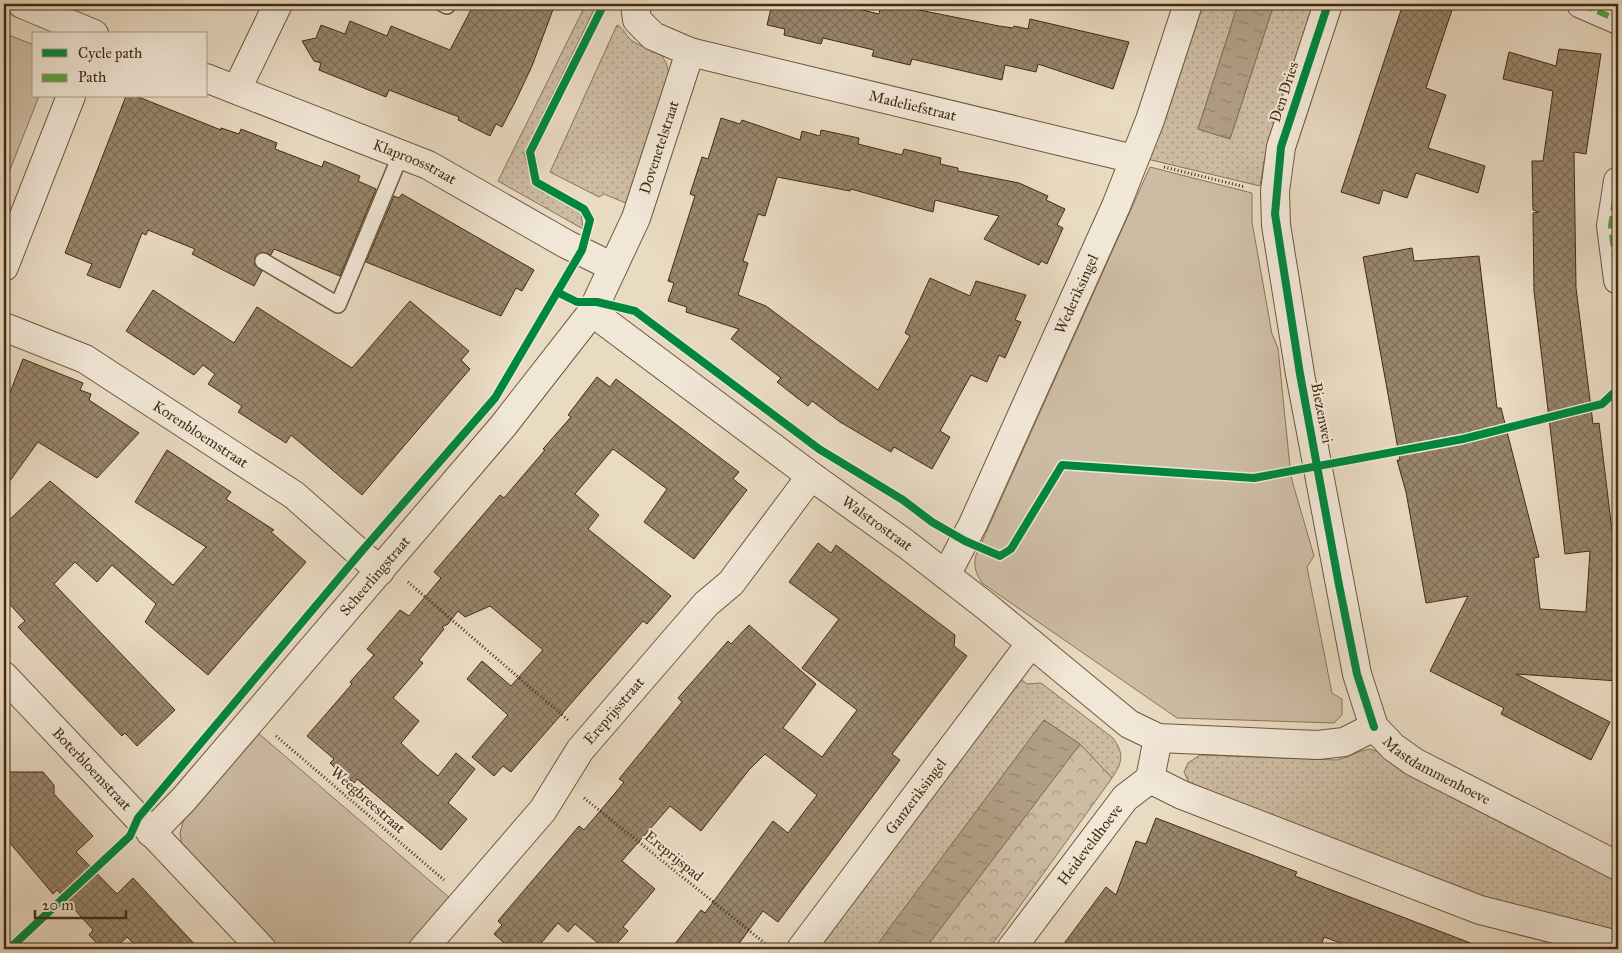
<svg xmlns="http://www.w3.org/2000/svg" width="1622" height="953" font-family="'IM FELL Great Primer',serif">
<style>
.grass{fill:url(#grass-dots);stroke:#88745a}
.forest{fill:url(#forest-crowns);stroke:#88745a}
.green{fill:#cdbca4;stroke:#88745a}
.water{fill:url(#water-ripples);stroke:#857156}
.building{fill:url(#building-cross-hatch);stroke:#432c0f}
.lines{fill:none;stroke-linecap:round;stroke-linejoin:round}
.lane-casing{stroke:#6c583c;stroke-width:18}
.street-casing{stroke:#6c583c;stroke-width:30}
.path{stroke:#432c0f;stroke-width:3;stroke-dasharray:1 2.5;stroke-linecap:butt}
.lane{stroke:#f1e7d7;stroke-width:15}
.street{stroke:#f1e7d7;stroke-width:28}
.quiet{stroke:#55a43f;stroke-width:6;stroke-dasharray:12 6;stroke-linecap:butt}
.cycleway-casing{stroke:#f1e7d7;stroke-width:11}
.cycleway{stroke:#00873e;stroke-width:8}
.labels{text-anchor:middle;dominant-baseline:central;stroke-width:4;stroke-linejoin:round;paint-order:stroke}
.street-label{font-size:15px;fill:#432c0f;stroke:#f1e7d7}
</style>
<defs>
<pattern id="grass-dots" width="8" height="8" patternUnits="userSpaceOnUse" patternTransform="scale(1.25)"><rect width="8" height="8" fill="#cdbca4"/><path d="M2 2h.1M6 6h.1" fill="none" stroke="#a89984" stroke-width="1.8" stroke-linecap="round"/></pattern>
<pattern id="forest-crowns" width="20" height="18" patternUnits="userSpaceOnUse" patternTransform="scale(1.25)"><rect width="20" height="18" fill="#cdbca4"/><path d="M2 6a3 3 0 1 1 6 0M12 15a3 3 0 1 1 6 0" fill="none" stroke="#a89984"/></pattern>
<pattern id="water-ripples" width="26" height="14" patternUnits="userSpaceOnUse" patternTransform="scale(1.25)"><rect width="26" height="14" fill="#b19f85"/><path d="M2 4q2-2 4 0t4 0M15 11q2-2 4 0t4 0" fill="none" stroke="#92826b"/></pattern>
<pattern id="building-cross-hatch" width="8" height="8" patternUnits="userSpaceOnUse" patternTransform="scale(1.25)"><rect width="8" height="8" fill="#99866c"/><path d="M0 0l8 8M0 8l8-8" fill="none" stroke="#7e6e57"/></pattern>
</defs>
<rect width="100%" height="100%" fill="#e9dac2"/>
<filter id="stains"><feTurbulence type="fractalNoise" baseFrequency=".004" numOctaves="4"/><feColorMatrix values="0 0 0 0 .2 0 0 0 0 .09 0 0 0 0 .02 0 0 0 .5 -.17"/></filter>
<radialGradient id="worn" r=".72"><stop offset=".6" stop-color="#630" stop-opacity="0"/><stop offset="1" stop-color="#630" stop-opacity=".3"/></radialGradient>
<path class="grass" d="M 586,4 L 597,4 L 524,153 L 533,186 L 581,213 L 583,229 L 498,181 Z
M 1199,4 L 1238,4 L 1198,129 L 1230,139 L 1274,4 L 1315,4 L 1265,156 L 1260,186 L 1147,159 Z
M 617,25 C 624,28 625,35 631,40 C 649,53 666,46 669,76 L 628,204 L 604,194 L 599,197 L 550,172 Z
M 1021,679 L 1027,684 L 1041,683 L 1113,738 C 1124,753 1123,762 1112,778 L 1080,744 L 1044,720 L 874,949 L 813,949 Z
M 1369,749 L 1379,752 L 1618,879 L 1618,932 L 1486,898 L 1190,785 L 1184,772 L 1188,763 L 1200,755 L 1336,760 C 1348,758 1357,751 1369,749 Z"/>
<path class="forest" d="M 1080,744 L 1112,778 L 989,949 L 925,949 Z"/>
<path class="green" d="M 4,33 L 34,45 L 34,96 L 39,96 L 4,185 Z
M 1150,167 L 1252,193 L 1252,222 L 1272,334 L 1278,348 L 1291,477 L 1314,556 L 1307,567 L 1332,693 L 1342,699 L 1342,715 L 1334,723 L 1177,718 L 982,583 C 976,574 973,565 976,555 Z
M 257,732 L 451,899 L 409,949 L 277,949 L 182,847 L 180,833 L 184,818 Z"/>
<path class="water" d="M 1238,4 L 1274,4 L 1230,139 L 1198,129 Z
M 1044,720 L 1080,744 L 925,949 L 874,949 Z"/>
<path class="building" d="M 474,4 L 555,4 L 532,66 L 516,100 L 502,127 L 496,124 L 490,136 L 458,120 L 459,117 L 389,90 L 386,97 L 319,70 L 321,63 L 314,61 L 302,41 L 316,38 L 321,25 L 345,34 L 350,21 L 387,36 L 391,26 L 450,50 Z
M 772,4 L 837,4 L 879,14 L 881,4 L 889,4 L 999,26 L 1013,28 L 1014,26 L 1028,29 L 1030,19 L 1129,42 L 1113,89 L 1038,64 L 1036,72 L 1005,65 L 1002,80 L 912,59 L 910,65 L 872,56 L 874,50 L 823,38 L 821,44 L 784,35 L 785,29 L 767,25 Z
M 1403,4 L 1454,4 L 1426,88 L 1446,95 L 1428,148 L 1485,166 L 1478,193 L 1416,173 L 1407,198 L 1383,190 L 1379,204 L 1341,192 Z
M 1559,49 L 1601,54 L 1586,154 L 1574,152 L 1576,288 L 1593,424 L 1599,423 L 1616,564 L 1618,564 L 1618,681 L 1516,674 L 1610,722 L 1591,760 L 1501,714 L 1504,708 L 1430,671 L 1468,596 L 1426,603 L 1406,492 L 1397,460 L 1400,460 L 1363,257 L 1412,248 L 1414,261 L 1479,256 L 1497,408 L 1501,408 L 1539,557 L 1534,558 L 1540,609 L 1586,612 L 1590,551 L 1565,554 L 1534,291 L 1533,213 L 1539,212 L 1533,210 L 1532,161 L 1543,161 L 1553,91 L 1503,79 L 1509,52 L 1556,66 Z
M 126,96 L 136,96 L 221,130 L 221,128 L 239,134 L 241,129 L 277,143 L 275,149 L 322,167 L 324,161 L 360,176 L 358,181 L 376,189 L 340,276 L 274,249 L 271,255 L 263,252 L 255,257 L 255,265 L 262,271 L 254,286 L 192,254 L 195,249 L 148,230 L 146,235 L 142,233 L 120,288 L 87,275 L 92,264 L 65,253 Z
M 721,118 L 740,124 L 742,120 L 800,140 L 802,131 L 820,136 L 821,130 L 859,138 L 858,144 L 902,155 L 904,149 L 941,158 L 940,164 L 958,168 L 958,171 L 1019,183 L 1048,196 L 1046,200 L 1065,209 L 1057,225 L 1063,228 L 1047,264 L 1041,261 L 1039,265 L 984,239 L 999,216 L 935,200 L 933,212 L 851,189 L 850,191 L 777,177 L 765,216 L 758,214 L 743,261 L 748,263 L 738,295 L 766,306 L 878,390 L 910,336 L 905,333 L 930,278 L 970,296 L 976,281 L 1026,295 L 1015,320 L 1021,322 L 1005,358 L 999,355 L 987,382 L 971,375 L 940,431 L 950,437 L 932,469 L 894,447 L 891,452 L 840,422 L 812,401 L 808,406 L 796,397 L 777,382 L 781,378 L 731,339 L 739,329 L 686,312 L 687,307 L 668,301 L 674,283 L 668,281 L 695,196 L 690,194 L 702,157 L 708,159 Z
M 402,194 L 534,270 L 522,291 L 516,288 L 501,316 L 366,262 L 394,196 L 399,198 Z
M 153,290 L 234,343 L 257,307 L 352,368 L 410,301 L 469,351 L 461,360 L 470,369 L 362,495 L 291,435 L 286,443 L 238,412 L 242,406 L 208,384 L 215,374 L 203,365 L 194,375 L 126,331 Z
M 23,359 L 83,383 L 80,390 L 91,394 L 89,400 L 139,433 L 97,478 L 38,442 L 4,489 L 4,408 Z
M 597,377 L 610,387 L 616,379 L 739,472 L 733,479 L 747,490 L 694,559 L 644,522 L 667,489 L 613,449 L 575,494 L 599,515 L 588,529 L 671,596 L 647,624 L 643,621 L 511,772 L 503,766 L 494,776 L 472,757 L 508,715 L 467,679 L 482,661 L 511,686 L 543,650 L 490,606 L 465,617 L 458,611 L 448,624 L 442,627 L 444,629 L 419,660 L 423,663 L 393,698 L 419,721 L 401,743 L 419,760 L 438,776 L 456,753 L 475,769 L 448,803 L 467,819 L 441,850 L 357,779 L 354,783 L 342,774 L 330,763 L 334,759 L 307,736 L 352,684 L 350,682 L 374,655 L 367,649 L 400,610 L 409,616 L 441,578 L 434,572 L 500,495 L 504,498 L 545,450 L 543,449 L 571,417 L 568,415 Z
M 167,450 L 231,492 L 226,499 L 274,530 L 271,532 L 306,562 L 208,675 L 145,622 L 156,604 L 112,565 L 97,582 L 75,562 L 54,584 L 175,710 L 137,746 L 125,733 L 122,736 L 18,627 L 25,621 L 4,598 L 4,525 L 50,481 L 173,585 L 206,547 L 135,502 Z
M 818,543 L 831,553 L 836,545 L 886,583 L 955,635 L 954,646 L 967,656 L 892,754 L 900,760 L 778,922 L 763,911 L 735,949 L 671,949 L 701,910 L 705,913 L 773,821 L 788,833 L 817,795 L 765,754 L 749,770 L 701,831 L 670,806 L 622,861 L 655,889 L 623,927 L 628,931 L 612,949 L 605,949 L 575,924 L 568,932 L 558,923 L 536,949 L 511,949 L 494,934 L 502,925 L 498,921 L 579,826 L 584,830 L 616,792 L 624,782 L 619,779 L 682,702 L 678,698 L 728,641 L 731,644 L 749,625 L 816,684 L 783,728 L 822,757 L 857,710 L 802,668 L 839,619 L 789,582 Z
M 4,772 L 43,772 L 54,785 L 54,794 L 93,836 L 76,852 L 117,894 L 133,878 L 199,949 L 139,949 L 127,937 L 114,949 L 102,949 L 89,935 L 93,930 L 57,890 L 53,894 L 4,836 Z
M 1156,818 L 1297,872 L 1295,876 L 1481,947 L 1480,949 L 1357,949 L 1324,937 L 1320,949 L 1060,949 L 1106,887 L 1116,895 L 1136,841 L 1146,844 Z"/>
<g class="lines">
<g class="lane-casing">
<path id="lane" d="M 443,4 L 447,6 L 448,4
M 263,261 L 338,305 L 401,154"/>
</g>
<g class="street-casing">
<g id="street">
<path d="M 22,4 L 94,34"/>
<path id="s1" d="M 1328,4 L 1281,147 L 1275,191 L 1276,225 L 1300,374 L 1357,674 L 1374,727 L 1393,747 L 1414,762 L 1618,866"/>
<path d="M 1581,4 L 1618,20"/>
<path id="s2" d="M 690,52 L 1134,159"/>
<path id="s3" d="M 206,78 L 428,165 L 566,244 L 613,267"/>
<path d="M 237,89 L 278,4"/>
<path d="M 1618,181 L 1611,226 L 1618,280"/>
<path d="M 4,267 L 71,96"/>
<path id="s4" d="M 592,312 L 811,476 L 906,544 L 987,607 L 1129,724 L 1158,738 L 1318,745 L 1344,742 L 1374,727"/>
<path id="s5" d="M 4,327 L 85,359 L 171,415 L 294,495 L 380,571"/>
<path id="s6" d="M 946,575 L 973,524 L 1116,206 L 1150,120 L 1188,4"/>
<path id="s7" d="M 4,676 L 262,949"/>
<path d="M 1150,779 L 1182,795 L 1480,910 L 1618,945"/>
<path id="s8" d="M 151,833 L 184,799 L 503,426 L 592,312 L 636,218 L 690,52 L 653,36 L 637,20 L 635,4"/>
<path id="s9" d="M 423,949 L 543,810 L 580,750 L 706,604 L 731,583 L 811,476"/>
<path id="s10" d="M 801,949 L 1031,643"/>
<path id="s11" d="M 1011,949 L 1125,798 L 1150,779 L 1158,738"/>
</g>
</g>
<path class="path" d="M 1164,167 L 1245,187
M 408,582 L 568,720
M 276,736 L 444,880
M 584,798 L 772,949"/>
<use href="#lane" class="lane"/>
<use href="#street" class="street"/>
<path class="quiet" d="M 1581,4 L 1618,20
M 1618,181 L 1611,226 L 1618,280"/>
<g class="cycleway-casing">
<path id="cycleway" d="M 1328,4 L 1281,147 L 1275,214 L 1300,374 L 1339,585 L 1357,674 L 1374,727
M 557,292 L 577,302 L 597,302 L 635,311 L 819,449 L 903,500 L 932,522 L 965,541 L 1000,556 L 1011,549 L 1062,465 L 1254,478 L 1463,439 L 1602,404 L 1618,389
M 9,949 L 130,836 L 138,818 L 361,552 L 495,398 L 582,250 L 590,220 L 584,209 L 536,182 L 530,152 L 604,4"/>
</g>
<use href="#cycleway" class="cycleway"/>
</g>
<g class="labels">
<g class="street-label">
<text transform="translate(1284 92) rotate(-72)">Den Dries</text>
<text stroke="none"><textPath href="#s2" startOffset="229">Madeliefstraat</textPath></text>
<text stroke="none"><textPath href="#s8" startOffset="861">Dovenetelstraat</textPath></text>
<text stroke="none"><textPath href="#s3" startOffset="225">Klaproosstraat</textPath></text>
<text stroke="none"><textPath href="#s6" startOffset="310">Wederiksingel</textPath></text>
<text transform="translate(1322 413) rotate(79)">Biezenwei</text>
<text stroke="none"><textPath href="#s5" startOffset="225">Korenbloemstraat</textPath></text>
<text stroke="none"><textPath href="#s4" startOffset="355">Walstrostraat</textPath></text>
<text stroke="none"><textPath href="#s8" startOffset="341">Scheerlingstraat</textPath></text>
<text stroke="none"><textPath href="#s9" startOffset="306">Ereprijsstraat</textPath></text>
<text stroke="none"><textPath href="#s1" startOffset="818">Mastdammenhoeve</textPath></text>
<text stroke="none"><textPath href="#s7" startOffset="128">Boterbloemstraat</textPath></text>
<text stroke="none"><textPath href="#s10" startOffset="191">Ganzeriksingel</textPath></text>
<text transform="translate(368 800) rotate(41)">Weegbreestraat</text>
<text stroke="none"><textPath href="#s11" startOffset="131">Heideveldhoeve</textPath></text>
<text transform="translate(674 856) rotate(39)">Ereprijspad</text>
</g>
</g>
<rect width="1622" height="953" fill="none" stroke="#e9dac2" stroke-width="20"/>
<rect x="5" y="5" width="1612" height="943" fill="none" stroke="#432c0f" stroke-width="2.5"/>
<rect x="10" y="10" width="1602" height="933" fill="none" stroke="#432c0f"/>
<rect x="32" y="32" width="175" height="65" fill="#f1e7d7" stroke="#ab9c87"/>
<rect x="42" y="49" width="25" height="8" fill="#00873e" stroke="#ab9c87"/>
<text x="78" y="58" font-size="15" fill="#432c0f">Cycle path</text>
<rect x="42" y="74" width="25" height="8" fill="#55a43f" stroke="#ab9c87"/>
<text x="78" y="82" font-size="15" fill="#432c0f">Path</text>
<path d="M35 910v8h91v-8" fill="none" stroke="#432c0f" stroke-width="2.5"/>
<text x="42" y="910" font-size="15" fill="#432c0f" stroke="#f1e7d7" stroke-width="4" paint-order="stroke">20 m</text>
<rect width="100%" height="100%" filter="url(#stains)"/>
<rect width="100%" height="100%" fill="url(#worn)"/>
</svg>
